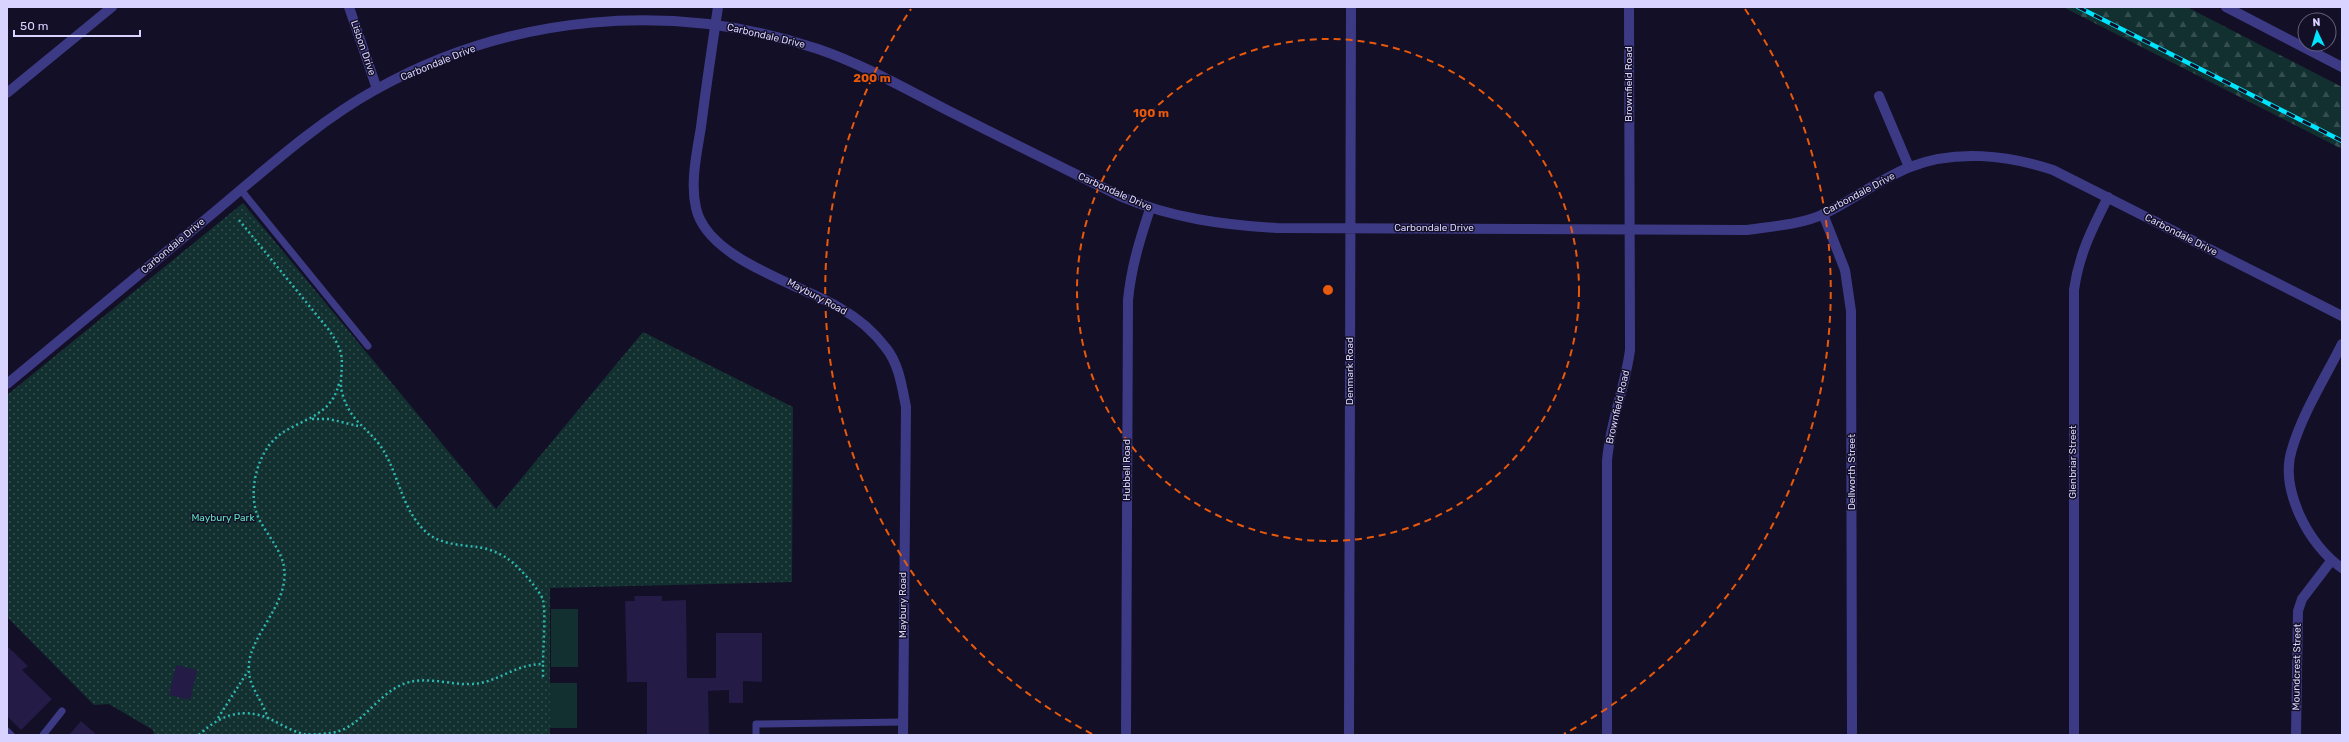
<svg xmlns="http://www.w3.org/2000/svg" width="2349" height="742" font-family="Rubik,sans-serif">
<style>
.green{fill:url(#green-dots)}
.forest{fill:url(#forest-firs)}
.pitch{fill:#12302f}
.building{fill:#241b47}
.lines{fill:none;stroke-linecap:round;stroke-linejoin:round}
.path{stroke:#2fb8b0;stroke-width:2.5;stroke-dasharray:2 3;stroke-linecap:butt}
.service{stroke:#3d3a85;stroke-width:7}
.minor{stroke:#3d3a85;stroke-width:10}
.rail-casing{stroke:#00e5ff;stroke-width:4.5}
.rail{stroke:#130f26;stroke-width:3;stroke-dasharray:9;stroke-linecap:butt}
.ring{fill:none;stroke:#e8590c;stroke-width:2;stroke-dasharray:7 5}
.labels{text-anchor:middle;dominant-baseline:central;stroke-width:3;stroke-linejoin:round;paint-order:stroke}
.street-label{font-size:10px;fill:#d9d4ff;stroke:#130f26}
.park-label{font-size:10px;fill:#5fe0c0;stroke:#130f26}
.centre{fill:#e8590c;stroke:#130f26;stroke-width:2}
.ring-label{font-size:12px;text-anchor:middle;font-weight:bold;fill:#e8590c;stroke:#130f26;stroke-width:3;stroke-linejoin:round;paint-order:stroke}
</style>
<defs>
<pattern id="green-dots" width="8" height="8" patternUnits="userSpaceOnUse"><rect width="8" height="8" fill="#12302f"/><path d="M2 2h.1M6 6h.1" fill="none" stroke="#344d4e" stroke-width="1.8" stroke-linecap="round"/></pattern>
<pattern id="forest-firs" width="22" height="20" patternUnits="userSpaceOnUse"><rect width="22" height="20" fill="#12302f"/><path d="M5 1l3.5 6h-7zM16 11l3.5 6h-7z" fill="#344d4e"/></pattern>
</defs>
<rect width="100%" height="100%" fill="#130f26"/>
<path class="green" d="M 243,203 L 496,509 L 643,332 L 793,407 L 792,582 L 550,588 L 550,735 L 154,735 L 153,730 L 109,704 L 94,705 L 7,617 L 7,395 Z"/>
<path class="forest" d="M 2063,7 L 2187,7 L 2342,87 L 2342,149 Z"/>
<path class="pitch" d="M 551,609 L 578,609 L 578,667 L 551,667 Z
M 550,683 L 577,683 L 577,728 L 550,728 Z"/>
<path class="building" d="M 634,596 L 662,596 L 662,601 L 686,600 L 687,678 L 716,678 L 716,633 L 762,633 L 762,682 L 743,681 L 743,703 L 729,703 L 729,690 L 708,691 L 709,735 L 647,735 L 647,682 L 627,682 L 625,601 L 635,601 Z
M 7,646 L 28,666 L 22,670 L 52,699 L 21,730 L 7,716 Z
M 176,665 L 197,670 L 190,700 L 169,695 Z
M 81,721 L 97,735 L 69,735 Z"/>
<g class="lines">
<path class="path" d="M 239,220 L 329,330 C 334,338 339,345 341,354 C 344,369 338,382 343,396 C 351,421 365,426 379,444 C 399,471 400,508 426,532 C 439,544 460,545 477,547 C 487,548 500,553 508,559 C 517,565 540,590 543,600 C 546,613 543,649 543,664
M 312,419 L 329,419 L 358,426
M 218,718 L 248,671
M 268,719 C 264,703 250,688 249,672 C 245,638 290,606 284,567 C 281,549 267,535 259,519 C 249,498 254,469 266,450 C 284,418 330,425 339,383
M 199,735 C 219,716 240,707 268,718 C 279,723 291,731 304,734 C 312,735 322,734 331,733 C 359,729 375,698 399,686 C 422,674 447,685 471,684 C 496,684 514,664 543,664 L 543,677"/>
<path class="service" d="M 241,190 L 368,346
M 7,731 L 11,735
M 43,735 L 62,711
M 756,735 L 756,724 L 903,722"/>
<path class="minor" d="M 349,7 L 377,89
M 718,7 C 712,47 706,87 701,127 C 697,152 690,182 696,208 C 707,259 799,284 840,308 C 858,318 874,332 886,348 C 899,364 902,387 906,407 L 903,735
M 2226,7 L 2342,67
M 7,93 L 112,7
M 1879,96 L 1909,167
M 1823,214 L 1845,270 L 1851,311 L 1852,735
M 2342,344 C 2325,378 2303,412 2292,449 C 2279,489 2309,546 2342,568
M 7,384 C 77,326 148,267 218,209 C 267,168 319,121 375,90 C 510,14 672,0 818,49 C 862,64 904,88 945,109 C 1004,139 1063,168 1122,197 C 1172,218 1223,225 1277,228 L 1747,230 C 1772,226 1800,225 1824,214 C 1853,200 1880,179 1910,167 C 1955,149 2008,155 2053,170 L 2342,316
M 1126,735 L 1128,300 C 1131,268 1140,239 1150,209
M 1349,735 L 1351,7
M 1607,735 L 1607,461 C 1610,422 1625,388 1630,350 L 1629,7
M 2074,735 L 2074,290 C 2079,254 2092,229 2108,197
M 2296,735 L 2298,611 L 2302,599 L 2331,561"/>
<g class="rail-casing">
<path id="rail" d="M 2078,7 L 2342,141"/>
</g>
<use href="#rail" class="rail"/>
</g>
<g class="ring">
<circle cx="1328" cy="290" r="251"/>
<path d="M1092 734A503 503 0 0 1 911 9M1745 9A503 503 0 0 1 1564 734"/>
</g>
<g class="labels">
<g class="street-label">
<text transform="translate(766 36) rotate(13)">Carbondale Drive</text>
<text transform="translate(363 48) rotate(71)">Lisbon Drive</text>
<text transform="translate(438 63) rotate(-22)">Carbondale Drive</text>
<text transform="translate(1629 84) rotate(-90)">Brownfield Road</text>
<text transform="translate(1115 192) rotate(24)">Carbondale Drive</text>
<text transform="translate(1859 194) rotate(-28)">Carbondale Drive</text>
<text x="1434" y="228">Carbondale Drive</text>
<text transform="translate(2181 235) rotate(27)">Carbondale Drive</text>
<text transform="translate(173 246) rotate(-40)">Carbondale Drive</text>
<text transform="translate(817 297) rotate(28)">Maybury Road</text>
<text transform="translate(1350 371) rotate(-90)">Denmark Road</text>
<text transform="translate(1618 407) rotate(-77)">Brownfield Road</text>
<text transform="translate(2073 462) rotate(-90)">Glenbriar Street</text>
<text transform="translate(1127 470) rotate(-90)">Hubbell Road</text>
<text transform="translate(1852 472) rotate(-90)">Dellworth Street</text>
<text transform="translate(903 605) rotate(-90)">Maybury Road</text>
<text transform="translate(2297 667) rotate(-89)">Moundcrest Street</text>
</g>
<g class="park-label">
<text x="223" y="518">Maybury Park</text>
</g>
</g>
<circle cx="1328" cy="290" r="6" class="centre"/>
<g class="ring-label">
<text x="872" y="82">200 m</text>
<text x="1151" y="117">100 m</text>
</g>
<rect width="2349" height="742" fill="none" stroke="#d9d4ff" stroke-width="16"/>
<g transform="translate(2317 32) rotate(356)"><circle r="19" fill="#130f26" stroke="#625e7d"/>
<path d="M0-3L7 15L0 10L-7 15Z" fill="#00e5ff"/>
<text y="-6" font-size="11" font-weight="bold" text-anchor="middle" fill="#d9d4ff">N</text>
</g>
<path d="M14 30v6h126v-6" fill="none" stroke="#d9d4ff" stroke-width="2"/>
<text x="20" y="30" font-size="12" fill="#d9d4ff" stroke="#130f26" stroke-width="3" paint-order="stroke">50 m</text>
</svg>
